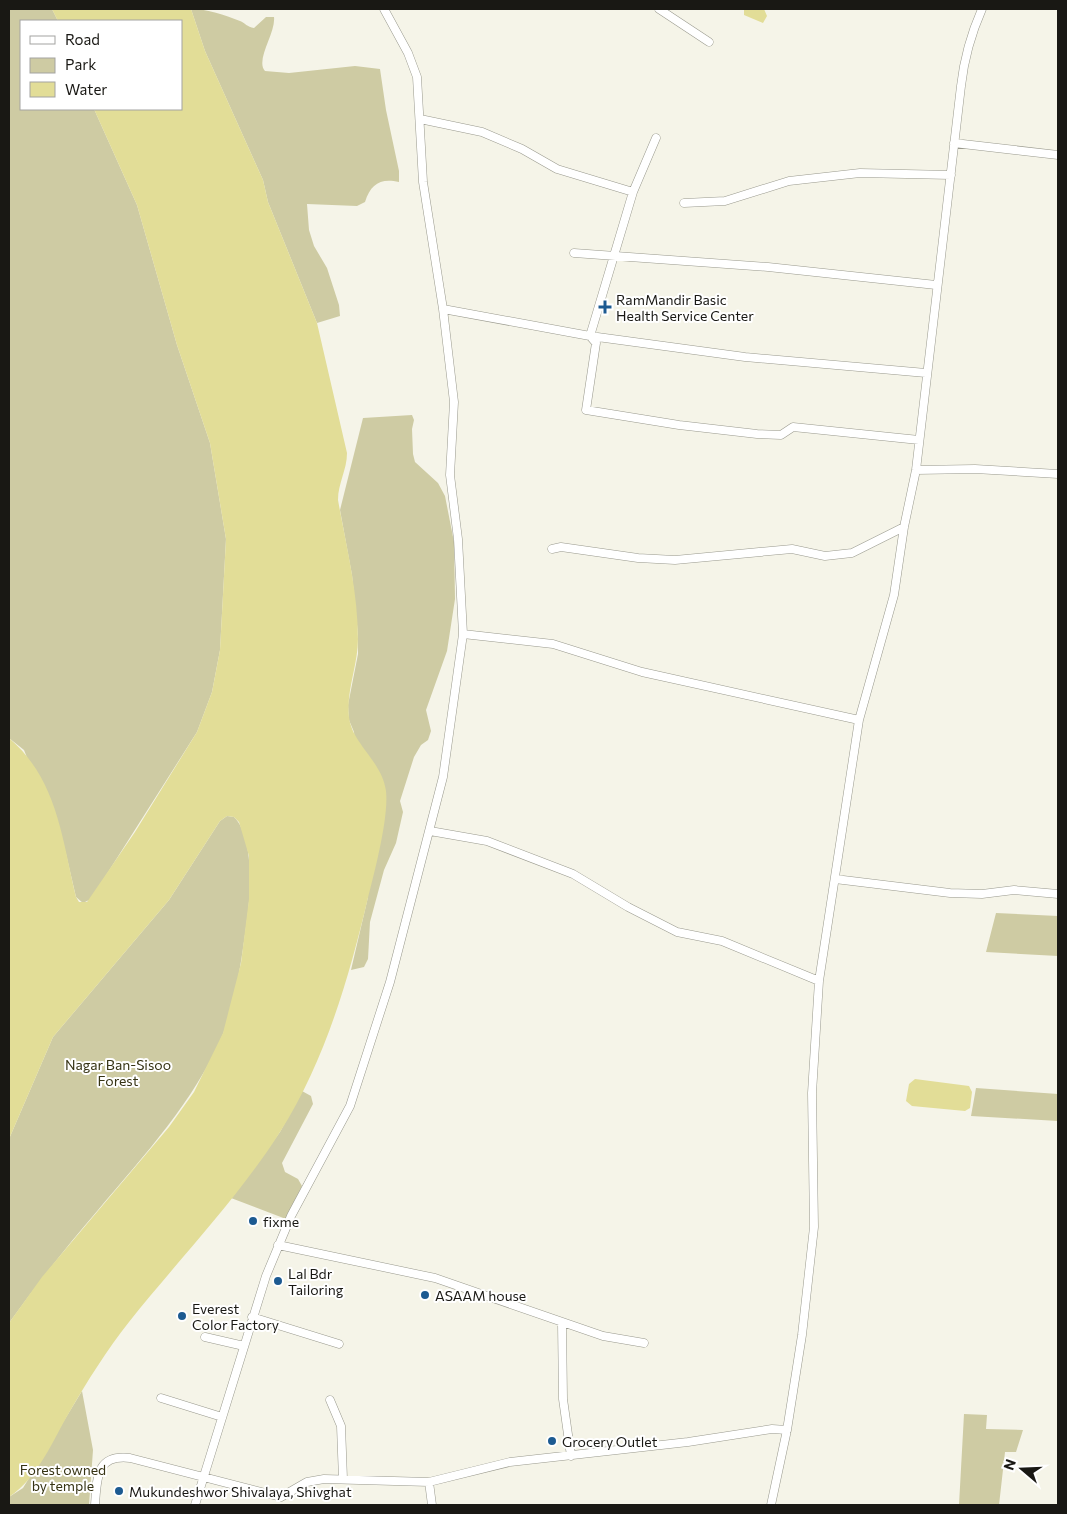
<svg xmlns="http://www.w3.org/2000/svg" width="1067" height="1514" font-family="Commissioner,sans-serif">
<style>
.green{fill:#cecba3}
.water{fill:#e2dd97}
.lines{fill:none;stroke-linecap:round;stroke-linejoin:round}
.minor-casing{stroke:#99998d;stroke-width:9}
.minor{stroke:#fff;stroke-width:8}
.poi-dot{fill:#1c5a91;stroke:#fff;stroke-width:2}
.labels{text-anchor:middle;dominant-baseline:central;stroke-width:4;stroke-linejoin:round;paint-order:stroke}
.poi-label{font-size:14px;fill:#191814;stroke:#fff;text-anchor:start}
.park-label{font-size:14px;fill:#363314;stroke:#fff}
</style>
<rect width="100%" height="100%" fill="#f5f4e8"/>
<path class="green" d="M 9,9 L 52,9 L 58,21 L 21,21 L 21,109 L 94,109 L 137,205 L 177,345 L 210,443 L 226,539 L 220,650 L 212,692 L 197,732 L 91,899 L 83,903 L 76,897 L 66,854 L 24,750 L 9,738 Z
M 191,9 C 208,9 224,15 240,21 C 245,23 247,27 254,28 L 266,17 L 274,17 C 276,33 255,60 265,71 L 289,73 L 355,66 L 380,69 L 386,110 L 399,171 L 399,182 C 380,178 371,184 365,202 L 357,206 L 307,204 L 309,230 L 314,246 L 327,268 L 339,305 L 340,316 L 317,323 L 268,202 L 263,180 L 205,51 Z
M 412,415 L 414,420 L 412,429 L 413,454 L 415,462 L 438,483 L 445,496 L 454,542 L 455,599 L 447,651 L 426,710 L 431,731 L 428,740 L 421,745 L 414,757 L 400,801 L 403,812 L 396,843 L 384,870 L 370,922 L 368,959 L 364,967 L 351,970 L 368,897 L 354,732 L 349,720 L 348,705 L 358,654 L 358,634 L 352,575 L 340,510 L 363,418 Z
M 227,816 L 234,817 C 253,836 251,886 248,912 C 243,950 237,998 223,1034 C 194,1102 145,1154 98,1210 C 67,1246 37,1284 9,1323 L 9,1139 L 53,1037 L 169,900 L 220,821 Z
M 996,913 L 1058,916 L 1058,956 L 986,952 Z
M 976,1088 L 1058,1094 L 1058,1121 L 971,1116 Z
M 302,1091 L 311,1096 L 313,1104 L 282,1163 L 285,1172 L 298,1179 L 302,1186 L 286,1219 L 231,1198 L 280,1132 Z
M 82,1391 L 93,1450 L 89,1505 L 9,1505 L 9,1497 L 23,1488 Z
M 964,1414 L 987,1415 L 986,1429 L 1023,1430 L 1016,1452 L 1005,1452 L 999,1505 L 959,1505 Z"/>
<path class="water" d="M 52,9 L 191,9 L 205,51 L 263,180 L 268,202 L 317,323 L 347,453 C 347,470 338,483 338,500 C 346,545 358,592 358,639 C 358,665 346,691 349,717 C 352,744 382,761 386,791 C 389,818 374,874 367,902 C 348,981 324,1063 280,1132 C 236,1201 179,1259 129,1322 C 107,1350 88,1380 70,1411 C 53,1440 38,1478 9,1497 L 9,1323 L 42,1277 L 169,1127 L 194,1092 L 223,1033 L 241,963 L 249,899 L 249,856 L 239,822 L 234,817 L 227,816 L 220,821 L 169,900 L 53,1037 L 9,1139 L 9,738 C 57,779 62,838 76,897 L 79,902 L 87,902 L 135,832 L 197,732 L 212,692 L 220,650 L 226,539 L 210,443 L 177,345 L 137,205 L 94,109 L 181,109 L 181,21 L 58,21 Z
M 744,9 L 764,9 L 767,16 L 763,23 L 744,15 Z
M 915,1079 L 969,1086 L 972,1092 L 970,1108 L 965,1111 L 912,1106 L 906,1101 L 909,1084 Z"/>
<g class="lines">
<g class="minor-casing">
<path id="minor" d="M 659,9 L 709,42
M 420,119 L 482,132 L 522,149 L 557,169 L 633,192 L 656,138
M 954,143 L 1058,155
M 684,203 L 725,201 L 789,181 L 860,173 L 951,175
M 574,253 L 768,267 L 936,285
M 443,309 L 590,336 L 633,192
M 590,336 L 596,343 L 586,410 L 679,425 L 757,434 L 781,435 L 793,427 L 919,440
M 590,336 L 745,357 L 926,373
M 916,470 L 975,469 L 1058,474
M 552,549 L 561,547 L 638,558 L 675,560 L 792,549 L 825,556 L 852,553 L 904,527
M 463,634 L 553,644 L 642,672 L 859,720
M 430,831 L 487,841 L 573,874 L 628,907 L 677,932 L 722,941 L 819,981
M 835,879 L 950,893 L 982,894 L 1014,890 L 1058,894
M 278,1245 L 435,1278 L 603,1336 L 644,1343
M 252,1317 L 339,1344
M 562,1323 L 563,1399 L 571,1456
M 205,1337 L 244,1346
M 161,1398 L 222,1417
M 330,1400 L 341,1426 L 343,1479
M 429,1482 L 432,1505
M 95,1505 C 97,1478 96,1454 130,1458 L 281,1497 L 307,1482 L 324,1479 L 429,1482 L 510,1462 L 688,1442 L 772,1429 L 787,1430
M 195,1505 L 266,1276 L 291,1216 L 350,1106 L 390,982 L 443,777 L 463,634 L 458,539 L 450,475 L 454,402 L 443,309 L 423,182 L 417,77 L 408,53 L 384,9
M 771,1505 L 787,1430 L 802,1335 L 814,1227 L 812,1093 L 819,981 L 859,720 L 894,595 L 904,527 L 916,470 L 961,86 C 964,59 971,34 982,9"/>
</g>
<use href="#minor" class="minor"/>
</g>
<g class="poi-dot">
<path d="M602.5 299.5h5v5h5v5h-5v5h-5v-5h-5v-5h5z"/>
<circle cx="253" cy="1221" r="5"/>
<circle cx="278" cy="1281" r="5"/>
<circle cx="425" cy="1295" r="5"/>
<circle cx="182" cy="1316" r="5"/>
<circle cx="552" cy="1441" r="5"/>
<circle cx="119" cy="1491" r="5"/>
</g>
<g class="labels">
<g class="poi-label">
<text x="616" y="299">RamMandir Basic<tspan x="616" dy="16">Health Service Center</tspan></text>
<text x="263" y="1221">fixme</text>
<text x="288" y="1273">Lal Bdr<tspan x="288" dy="16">Tailoring</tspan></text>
<text x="435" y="1295">ASAAM house</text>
<text x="192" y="1308">Everest<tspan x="192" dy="16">Color Factory</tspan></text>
<text x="562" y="1441">Grocery Outlet</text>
<text x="129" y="1491">Mukundeshwor Shivalaya, Shivghat</text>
</g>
<g class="park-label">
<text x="118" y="1064">Nagar Ban-Sisoo<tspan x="118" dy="16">Forest</tspan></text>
<text x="63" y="1469">Forest owned<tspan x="63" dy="16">by temple</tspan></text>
</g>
</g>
<rect width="1067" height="1514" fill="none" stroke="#191814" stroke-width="20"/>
<rect x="20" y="20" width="162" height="90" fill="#ffffff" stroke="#a3a3a1"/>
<rect x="30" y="36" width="25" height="8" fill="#ffffff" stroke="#a3a3a1"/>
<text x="65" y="45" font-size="15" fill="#191814">Road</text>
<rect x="30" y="58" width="25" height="15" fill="#cecba3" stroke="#a3a3a1"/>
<text x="65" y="70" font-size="15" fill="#191814">Park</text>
<rect x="30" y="82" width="25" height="15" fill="#e2dd97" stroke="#a3a3a1"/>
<text x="65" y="95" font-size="15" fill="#191814">Water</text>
<g transform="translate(1022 1469) rotate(289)" stroke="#ffffff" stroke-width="4" paint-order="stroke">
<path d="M0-4L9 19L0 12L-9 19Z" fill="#191814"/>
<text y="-8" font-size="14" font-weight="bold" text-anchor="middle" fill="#191814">N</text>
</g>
</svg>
